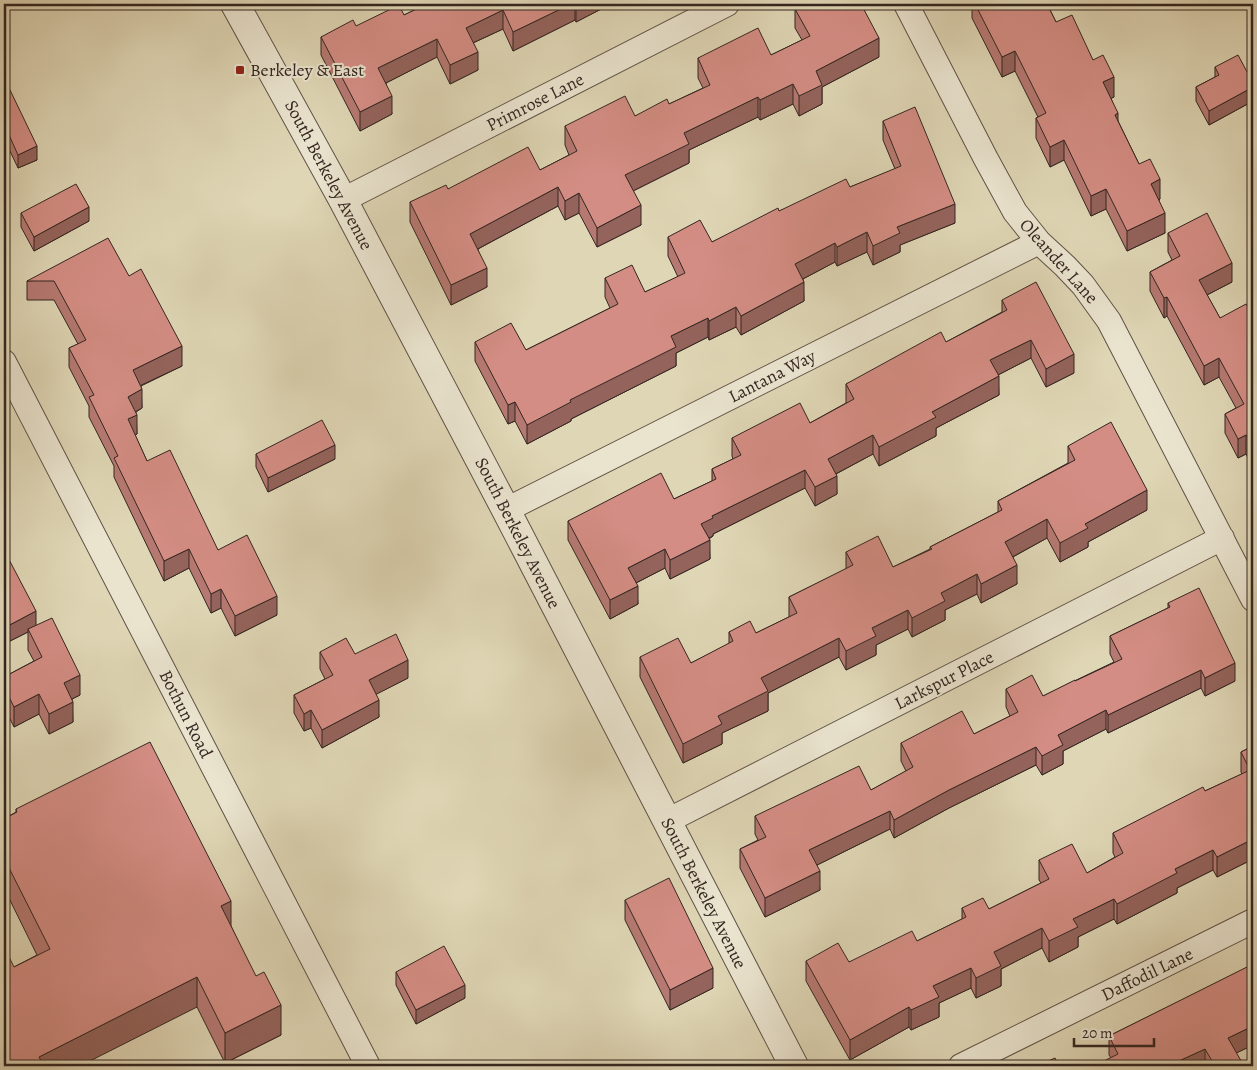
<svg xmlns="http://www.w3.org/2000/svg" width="1257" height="1070" font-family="Alegreya,serif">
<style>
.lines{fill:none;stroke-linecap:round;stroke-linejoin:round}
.minor-casing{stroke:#5f5246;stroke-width:26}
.tertiary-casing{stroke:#5f5246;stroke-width:30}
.minor{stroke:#eae4cf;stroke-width:24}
.tertiary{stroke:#eae4cf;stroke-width:28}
.wall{fill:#b67972;stroke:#342621}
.shaded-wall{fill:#94635c;stroke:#342621}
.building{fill:#d48d84;stroke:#342621}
.poi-dot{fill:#8f2418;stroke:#eae4cf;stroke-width:2}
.labels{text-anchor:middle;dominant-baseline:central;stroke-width:4;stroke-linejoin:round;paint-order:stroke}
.poi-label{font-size:18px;fill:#342621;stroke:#eae4cf;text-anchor:start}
.street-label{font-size:18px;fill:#342621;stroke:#eae4cf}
</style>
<rect width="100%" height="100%" fill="#dfd6b5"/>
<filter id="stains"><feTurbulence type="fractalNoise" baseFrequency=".004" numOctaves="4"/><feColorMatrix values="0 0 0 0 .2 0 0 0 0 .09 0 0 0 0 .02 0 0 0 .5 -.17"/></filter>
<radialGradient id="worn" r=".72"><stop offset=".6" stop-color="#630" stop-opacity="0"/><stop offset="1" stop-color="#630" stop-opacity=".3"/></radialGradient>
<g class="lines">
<g class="minor-casing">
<path id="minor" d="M 906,4 L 986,159 L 1015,212 L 1039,242 L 1065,266 L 1083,285 L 1109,321 L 1253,599
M 343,200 L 727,4
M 4,362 L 368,1066
M 506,510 L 1039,242
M 667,821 L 1222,538
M 961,1066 L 1253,921"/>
</g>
<g class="tertiary-casing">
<path id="tertiary" d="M 235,4 L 343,200 L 506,510 L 794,1066"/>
</g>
<use href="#minor" class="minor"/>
<use href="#tertiary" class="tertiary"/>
</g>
<path class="wall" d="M 427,4 L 611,4 L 576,22 L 575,20 L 513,51 L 503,29 L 473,43 L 478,70 L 450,84 L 437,57 L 386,83 L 392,114 L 360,131 L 321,55 L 321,37 L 404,15 Z
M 972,4 L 1047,4 L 1056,22 L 1093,60 L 1114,97 L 1111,98 L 1118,121 L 1139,164 L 1160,199 L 1159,200 L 1165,233 L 1127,251 L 1106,209 L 1091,216 L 1064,160 L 1050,167 L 1036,138 L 1036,118 L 1038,117 L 1015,71 L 1002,77 L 972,18 Z
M 827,8 L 879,57 L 822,87 L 822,104 L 799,116 L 793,104 L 760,120 L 758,117 L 689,150 L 689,163 L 633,191 L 641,225 L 597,247 L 579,213 L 565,220 L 558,206 L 478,249 L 487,287 L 451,305 L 410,222 L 410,202 L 448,189 L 540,170 L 569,155 L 565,145 L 565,126 L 635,116 L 669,104 L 703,88 L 698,78 L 698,58 L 771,55 L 802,40 L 795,28 L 795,9 Z
M 1215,67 L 1253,83 L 1253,101 L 1209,125 L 1196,101 L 1196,87 L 1215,77 Z
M 4,93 L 37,160 L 18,168 L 9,149 L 4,151 Z
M 883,121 L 955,223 L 900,245 L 900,252 L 873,265 L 867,252 L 837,266 L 835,262 L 803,279 L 804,301 L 741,335 L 736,327 L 709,340 L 708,337 L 676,353 L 676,366 L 571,419 L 571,421 L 527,444 L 515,421 L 508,424 L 475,361 L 475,342 L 526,350 L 610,308 L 605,297 L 605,278 L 645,292 L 678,277 L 668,256 L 668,237 L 712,242 L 779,211 L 850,187 L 895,169 L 883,140 Z
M 21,213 L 89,221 L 34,251 L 21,227 Z
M 1168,233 L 1232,282 L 1207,295 L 1220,318 L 1253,316 L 1253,468 L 1246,454 L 1238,458 L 1225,433 L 1225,414 L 1236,408 L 1219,377 L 1204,385 L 1167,316 L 1164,318 L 1150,291 L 1150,272 L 1172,260 L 1168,252 Z
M 129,276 L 182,366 L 141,386 L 142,408 L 136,412 L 137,434 L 135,435 L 147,461 L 218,550 L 277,615 L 235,636 L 221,608 L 211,613 L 189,568 L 164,581 L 114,477 L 114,466 L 89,417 L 89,406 L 69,367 L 69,348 L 78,344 L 54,300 L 27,300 L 27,281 Z
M 1002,300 L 1074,373 L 1046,387 L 1031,358 L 998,375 L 999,395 L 936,428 L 936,436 L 879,466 L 873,454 L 836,474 L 837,494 L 815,506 L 805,488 L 713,534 L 713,536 L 709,539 L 710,559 L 670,579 L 665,568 L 636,583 L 638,604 L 610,619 L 568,540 L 568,521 L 674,499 L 712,481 L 712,469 L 733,459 L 732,456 L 732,438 L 810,423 L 846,403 L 846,384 L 946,342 L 1002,312 Z
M 1068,446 L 1147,510 L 1088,542 L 1088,547 L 1060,562 L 1047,538 L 1013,557 L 1017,584 L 981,603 L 977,594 L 945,610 L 945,620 L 912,637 L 908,629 L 876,645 L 876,655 L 846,670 L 839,657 L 768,693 L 768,711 L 722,733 L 722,744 L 683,763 L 640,677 L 640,657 L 691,663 L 729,644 L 729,632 L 756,633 L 789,617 L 789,597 L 846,569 L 846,552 L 893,567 L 930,549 L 930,547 L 998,512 L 998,501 L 1068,463 Z
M 256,454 L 335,459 L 268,492 L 256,467 Z
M 4,550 L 36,626 L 80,695 L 72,699 L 73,722 L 49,734 L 39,714 L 14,727 L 4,707 L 4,677 L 34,661 L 28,650 L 28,632 L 4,644 Z
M 1168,603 L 1235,681 L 1205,696 L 1201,688 L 1108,733 L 1106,729 L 1063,751 L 1063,764 L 1042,775 L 1036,765 L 949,808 L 894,838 L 890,829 L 817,865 L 820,890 L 765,917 L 740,868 L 740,849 L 758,840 L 755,834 L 755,816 L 871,790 L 906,771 L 901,761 L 901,743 L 974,734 L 1010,716 L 1006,707 L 1006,689 L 1043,696 L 1114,662 L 1110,654 L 1110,636 L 1168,608 Z
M 320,652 L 355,654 L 408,678 L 376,694 L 379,717 L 322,748 L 311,728 L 304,731 L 294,713 L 294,695 L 325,679 L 320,669 Z
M 1253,746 L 1253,859 L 1217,877 L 1213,870 L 1177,888 L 1177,893 L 1117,924 L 1114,919 L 1078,937 L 1078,947 L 1049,962 L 1042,948 L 1001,969 L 1001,986 L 976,998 L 971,988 L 939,1003 L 939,1017 L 911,1030 L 909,1027 L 850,1060 L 806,981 L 806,961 L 849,962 L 917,941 L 962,919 L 962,908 L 989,909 L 1041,883 L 1039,880 L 1039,860 L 1087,873 L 1115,857 L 1113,853 L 1113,833 L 1242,774 L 1241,772 L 1241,752 Z
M 16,809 L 231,926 L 281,1035 L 225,1063 L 197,1007 L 14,967 L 37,955 L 4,888 L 4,819 L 16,812 Z
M 625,900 L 713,988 L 670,1010 L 625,920 Z
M 1252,960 L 1253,960 L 1253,1045 L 1236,1053 L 1244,1066 L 1094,1066 L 1111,1058 L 1109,1055 L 1109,1036 L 1252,965 Z
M 396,972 L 465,998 L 416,1024 L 396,985 Z"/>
<path class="shaded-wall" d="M 571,4 L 575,4 L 575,20 L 513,51 L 513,32 Z
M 576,4 L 611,4 L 576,22 Z
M 503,10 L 503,29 L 466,46 L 466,28 Z
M 879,38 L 879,57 L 822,87 L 822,104 L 799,116 L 799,96 L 816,71 Z
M 437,39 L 437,57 L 378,87 L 378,68 Z
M 1015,51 L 1015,71 L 1002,77 L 1002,57 Z
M 478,52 L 478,70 L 450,84 L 450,65 Z
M 1114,77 L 1114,97 L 1103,103 L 1103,82 Z
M 793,84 L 793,104 L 760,120 L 760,100 Z
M 1253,87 L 1253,101 L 1209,125 L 1209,111 Z
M 392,96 L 392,114 L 360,131 L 360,112 Z
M 758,97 L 758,117 L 689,150 L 689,163 L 625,195 L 625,175 L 684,133 Z
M 1118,113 L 1118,133 L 1115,115 Z
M 9,135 L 9,149 L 4,151 L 4,138 Z
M 1064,140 L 1064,160 L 1050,167 L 1050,147 Z
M 37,146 L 37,160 L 18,168 L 18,155 Z
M 1160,179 L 1160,199 L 1151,204 L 1151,184 Z
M 558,187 L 558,206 L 470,253 L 470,234 Z
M 1106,189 L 1106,209 L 1091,216 L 1091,196 Z
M 579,193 L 579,213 L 565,220 L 565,201 Z
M 955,204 L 955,223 L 900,245 L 900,252 L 873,265 L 873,246 L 897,227 Z
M 641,205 L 641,225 L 597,247 L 597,228 Z
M 89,207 L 89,221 L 34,251 L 34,237 Z
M 1165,213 L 1165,233 L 1127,251 L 1127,231 Z
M 867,232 L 867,252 L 837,266 L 837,247 Z
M 835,243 L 835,262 L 795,283 L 795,264 Z
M 1232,263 L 1232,282 L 1199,299 L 1199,280 Z
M 487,268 L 487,287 L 451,305 L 451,285 Z
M 804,282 L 804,301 L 741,335 L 741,316 Z
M 1167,297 L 1167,316 L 1164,318 L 1164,298 Z
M 736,307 L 736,327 L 709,340 L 709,321 Z
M 708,318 L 708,337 L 676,353 L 676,366 L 571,419 L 571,421 L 527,444 L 527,425 L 570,400 L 671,336 Z
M 1031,340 L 1031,358 L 990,379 L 990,360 Z
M 182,346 L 182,366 L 133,389 L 133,370 Z
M 1074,354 L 1074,373 L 1046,387 L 1046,369 Z
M 1219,358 L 1219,377 L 1204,385 L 1204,366 Z
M 999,376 L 999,395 L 936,428 L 936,436 L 879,466 L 879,447 L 932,412 Z
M 142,389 L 142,408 L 128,416 L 128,397 Z
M 515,402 L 515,421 L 508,424 L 508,405 Z
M 137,415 L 137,434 L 128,439 L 128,419 Z
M 873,435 L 873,454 L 828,478 L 828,459 Z
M 1246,435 L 1246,454 L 1238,458 L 1238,439 Z
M 335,445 L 335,459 L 268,492 L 268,478 Z
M 805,470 L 805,488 L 713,534 L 713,536 L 701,542 L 701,524 L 712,516 Z
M 837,476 L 837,494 L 815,506 L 815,487 Z
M 1147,490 L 1147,510 L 1088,542 L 1088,547 L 1060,562 L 1060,543 L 1085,524 Z
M 1047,519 L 1047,538 L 1005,561 L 1005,542 Z
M 710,540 L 710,559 L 670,579 L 670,560 Z
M 189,549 L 189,568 L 164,581 L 164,561 Z
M 665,549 L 665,568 L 628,587 L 628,568 Z
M 1017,565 L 1017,584 L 981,603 L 981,584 Z
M 977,574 L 977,594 L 945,610 L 945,620 L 912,637 L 912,618 L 941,593 Z
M 638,586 L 638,604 L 610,619 L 610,600 Z
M 221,589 L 221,608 L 211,613 L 211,594 Z
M 277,596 L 277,615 L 235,636 L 235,616 Z
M 908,610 L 908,629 L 876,645 L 876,655 L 846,670 L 846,651 L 872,628 Z
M 36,611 L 36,628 L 28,629 L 28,632 L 4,644 L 4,628 Z
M 839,638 L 839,657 L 768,693 L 768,711 L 722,733 L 722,744 L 683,763 L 683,744 L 718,716 L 761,678 Z
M 408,660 L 408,678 L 369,698 L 369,680 Z
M 1235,663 L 1235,681 L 1205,696 L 1205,678 Z
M 1201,670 L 1201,688 L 1108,733 L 1108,715 Z
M 80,675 L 80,695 L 64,703 L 64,683 Z
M 39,694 L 39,714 L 14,727 L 14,707 Z
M 379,700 L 379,717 L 322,748 L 322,730 Z
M 73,702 L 73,722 L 49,734 L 49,714 Z
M 311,710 L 311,728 L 304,731 L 304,714 Z
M 1106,710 L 1106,729 L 1063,751 L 1063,764 L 1042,775 L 1042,756 L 1058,735 Z
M 1036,747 L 1036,765 L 949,808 L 894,838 L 894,820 L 949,790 Z
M 890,811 L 890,829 L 809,869 L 809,850 Z
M 1253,839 L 1253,859 L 1217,877 L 1217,857 Z
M 1213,850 L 1213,870 L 1177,888 L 1177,893 L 1117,924 L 1117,904 L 1175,869 Z
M 820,871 L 820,890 L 765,917 L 765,898 Z
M 1114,899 L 1114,919 L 1078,937 L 1078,947 L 1049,962 L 1049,941 L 1073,919 Z
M 231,901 L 231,931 L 221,906 Z
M 1042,928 L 1042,948 L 1001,969 L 1001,986 L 976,998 L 976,978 L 994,952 Z
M 713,968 L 713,988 L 670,1010 L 670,990 Z
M 971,968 L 971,988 L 939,1003 L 939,1017 L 911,1030 L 911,1010 L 933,986 Z
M 197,977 L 197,1007 L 80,1066 L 39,1066 L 39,1057 Z
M 465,985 L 465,998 L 416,1024 L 416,1010 Z
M 281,1005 L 281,1035 L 225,1063 L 225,1033 Z
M 909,1007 L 909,1027 L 850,1060 L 850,1040 Z
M 1253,1026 L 1253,1045 L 1228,1057 L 1228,1038 Z
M 1205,1049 L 1205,1066 L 1168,1066 Z"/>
<path class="building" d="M 427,4 L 571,4 L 513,32 L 503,10 L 466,28 L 478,52 L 450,65 L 437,39 L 378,68 L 392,96 L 360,112 L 321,37 L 353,20 L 356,26 L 399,5 L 404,15 Z
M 804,4 L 825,4 L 827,8 L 836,4 L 861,4 L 879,38 L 816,71 L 822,85 L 799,96 L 793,84 L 760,100 L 758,97 L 684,133 L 689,144 L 625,175 L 641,205 L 597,228 L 579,193 L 565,201 L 558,187 L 470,234 L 487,268 L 451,285 L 410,202 L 446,185 L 448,189 L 528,147 L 540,170 L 577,151 L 565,126 L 625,96 L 635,116 L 667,99 L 669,104 L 710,85 L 698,58 L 758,28 L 771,55 L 810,36 L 795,9 Z
M 975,4 L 1047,4 L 1056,22 L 1072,15 L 1093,60 L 1103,55 L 1114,77 L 1103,82 L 1118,113 L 1115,115 L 1139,164 L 1150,159 L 1160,179 L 1151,184 L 1165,213 L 1127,231 L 1106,189 L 1091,196 L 1064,140 L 1050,147 L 1036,118 L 1046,113 L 1015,51 L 1002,57 Z
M 1238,55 L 1253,83 L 1253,87 L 1209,111 L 1196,87 L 1219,75 L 1215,67 Z
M 10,90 L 37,146 L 18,155 L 9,135 L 4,138 L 4,93 Z
M 915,107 L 955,204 L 897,227 L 900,233 L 873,246 L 867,232 L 837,247 L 835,243 L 795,264 L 804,282 L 741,316 L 736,307 L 709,321 L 708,318 L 671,336 L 676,347 L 570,400 L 571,402 L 527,425 L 515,402 L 508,405 L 475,342 L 511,323 L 526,350 L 618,304 L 605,278 L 632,265 L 645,292 L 685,273 L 668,237 L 700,220 L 712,242 L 778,208 L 779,211 L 846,179 L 850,187 L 901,166 L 883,121 Z
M 76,184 L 89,207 L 34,237 L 21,213 Z
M 1207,213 L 1232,263 L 1199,280 L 1220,318 L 1246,304 L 1253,316 L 1253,448 L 1246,435 L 1238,439 L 1225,414 L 1244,404 L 1219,358 L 1204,366 L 1167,297 L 1164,298 L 1150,272 L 1180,256 L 1168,233 Z
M 108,238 L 129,276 L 141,269 L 182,346 L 133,370 L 142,389 L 128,397 L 137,415 L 128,419 L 147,461 L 170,450 L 218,550 L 247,535 L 277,596 L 235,616 L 221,589 L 211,594 L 189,549 L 164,561 L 114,458 L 118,456 L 89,397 L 94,395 L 69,348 L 86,340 L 54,281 L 27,281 Z
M 1036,282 L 1074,354 L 1046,369 L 1031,340 L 990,360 L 999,376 L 932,412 L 936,417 L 879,447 L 873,435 L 828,459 L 837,476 L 815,487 L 805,470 L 712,516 L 713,518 L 701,524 L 710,540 L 670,560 L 665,549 L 628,568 L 638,586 L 610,600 L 568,521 L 661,473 L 674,499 L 716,479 L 712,469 L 741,455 L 732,438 L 800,403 L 810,423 L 854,399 L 846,384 L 941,332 L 946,342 L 1007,310 L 1002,300 Z
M 322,420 L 335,445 L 268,478 L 256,454 Z
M 1111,422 L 1147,490 L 1085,524 L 1088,528 L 1060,543 L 1047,519 L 1005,542 L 1017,565 L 981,584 L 977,574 L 941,593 L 945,601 L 912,618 L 908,610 L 872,628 L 876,636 L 846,651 L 839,638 L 761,678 L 768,691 L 718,716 L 722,724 L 683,744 L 640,657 L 678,638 L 691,663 L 733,641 L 729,632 L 750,621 L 756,633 L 797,613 L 789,597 L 853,565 L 846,552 L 878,536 L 893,567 L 932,549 L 930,547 L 1002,510 L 998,501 L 1075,460 L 1068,446 Z
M 4,550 L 36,611 L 4,628 Z
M 1199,588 L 1235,663 L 1205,678 L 1201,670 L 1108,715 L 1106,710 L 1058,735 L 1063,745 L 1042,756 L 1036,747 L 949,790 L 894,820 L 890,811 L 809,850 L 820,871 L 765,898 L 740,849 L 766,837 L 755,816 L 859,766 L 871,790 L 913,767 L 901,743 L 962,711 L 974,734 L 1018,712 L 1006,689 L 1032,675 L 1043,696 L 1075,680 L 1075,681 L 1122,659 L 1110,636 L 1170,607 L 1168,603 Z
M 52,618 L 80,675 L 64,683 L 73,702 L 49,714 L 39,694 L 14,707 L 4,687 L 4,677 L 42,657 L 28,629 Z
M 396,634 L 408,660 L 369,680 L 379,700 L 322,730 L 311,710 L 304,714 L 294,695 L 333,675 L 320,652 L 346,638 L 355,654 Z
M 150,742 L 231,901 L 221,906 L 256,976 L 264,972 L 281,1005 L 225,1033 L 197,977 L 39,1057 L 44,1066 L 4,1066 L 4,947 L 14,967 L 50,949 L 4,858 L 4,819 L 17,812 L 16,809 Z
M 1253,746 L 1253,839 L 1217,857 L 1213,850 L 1175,869 L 1177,873 L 1117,904 L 1114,899 L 1073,919 L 1078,927 L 1049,941 L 1042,928 L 994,952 L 1001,966 L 976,978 L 971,968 L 933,986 L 939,997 L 911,1010 L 909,1007 L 850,1040 L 806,961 L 838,943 L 849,962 L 912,931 L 917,941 L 966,917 L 962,908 L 983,898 L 989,909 L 1049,879 L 1039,860 L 1072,844 L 1087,873 L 1123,853 L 1113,833 L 1203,787 L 1205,791 L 1250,770 L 1241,752 Z
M 669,878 L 713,968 L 670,990 L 625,900 Z
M 444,946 L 465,985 L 416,1010 L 396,972 Z
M 1253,964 L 1253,1026 L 1228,1038 L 1244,1066 L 1215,1066 L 1205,1049 L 1168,1066 L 1094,1066 L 1118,1054 L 1109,1036 Z
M 1055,1058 L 1059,1066 L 1037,1066 Z"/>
<rect class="poi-dot" x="235" y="65" width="10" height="10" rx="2.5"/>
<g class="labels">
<g class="poi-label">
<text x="250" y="70">Berkeley &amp; East</text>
</g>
<g class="street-label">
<text transform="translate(535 102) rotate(-27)">Primrose Lane</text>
<text transform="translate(329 175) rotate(62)">South Berkeley Avenue</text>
<text transform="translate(1059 261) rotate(48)">Oleander Lane</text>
<text transform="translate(772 376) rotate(-27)">Lantana Way</text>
<text transform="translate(518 533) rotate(63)">South Berkeley Avenue</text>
<text transform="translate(944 680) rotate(-27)">Larkspur Place</text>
<text transform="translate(186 714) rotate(63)">Bothun Road</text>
<text transform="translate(704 893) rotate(63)">South Berkeley Avenue</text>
<text transform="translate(1147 974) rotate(-26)">Daffodil Lane</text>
</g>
</g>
<rect width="1257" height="1070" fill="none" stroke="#dfd6b5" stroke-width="20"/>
<rect x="5" y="5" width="1247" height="1060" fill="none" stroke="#342621" stroke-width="2.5"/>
<rect x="10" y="10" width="1237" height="1050" fill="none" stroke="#342621"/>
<path d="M1074 1038v8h80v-8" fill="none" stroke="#342621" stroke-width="2.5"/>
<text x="1082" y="1038" font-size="15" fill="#342621" stroke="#eae4cf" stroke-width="4" paint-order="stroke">20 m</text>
<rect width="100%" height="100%" filter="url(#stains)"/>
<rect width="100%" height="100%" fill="url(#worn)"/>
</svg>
